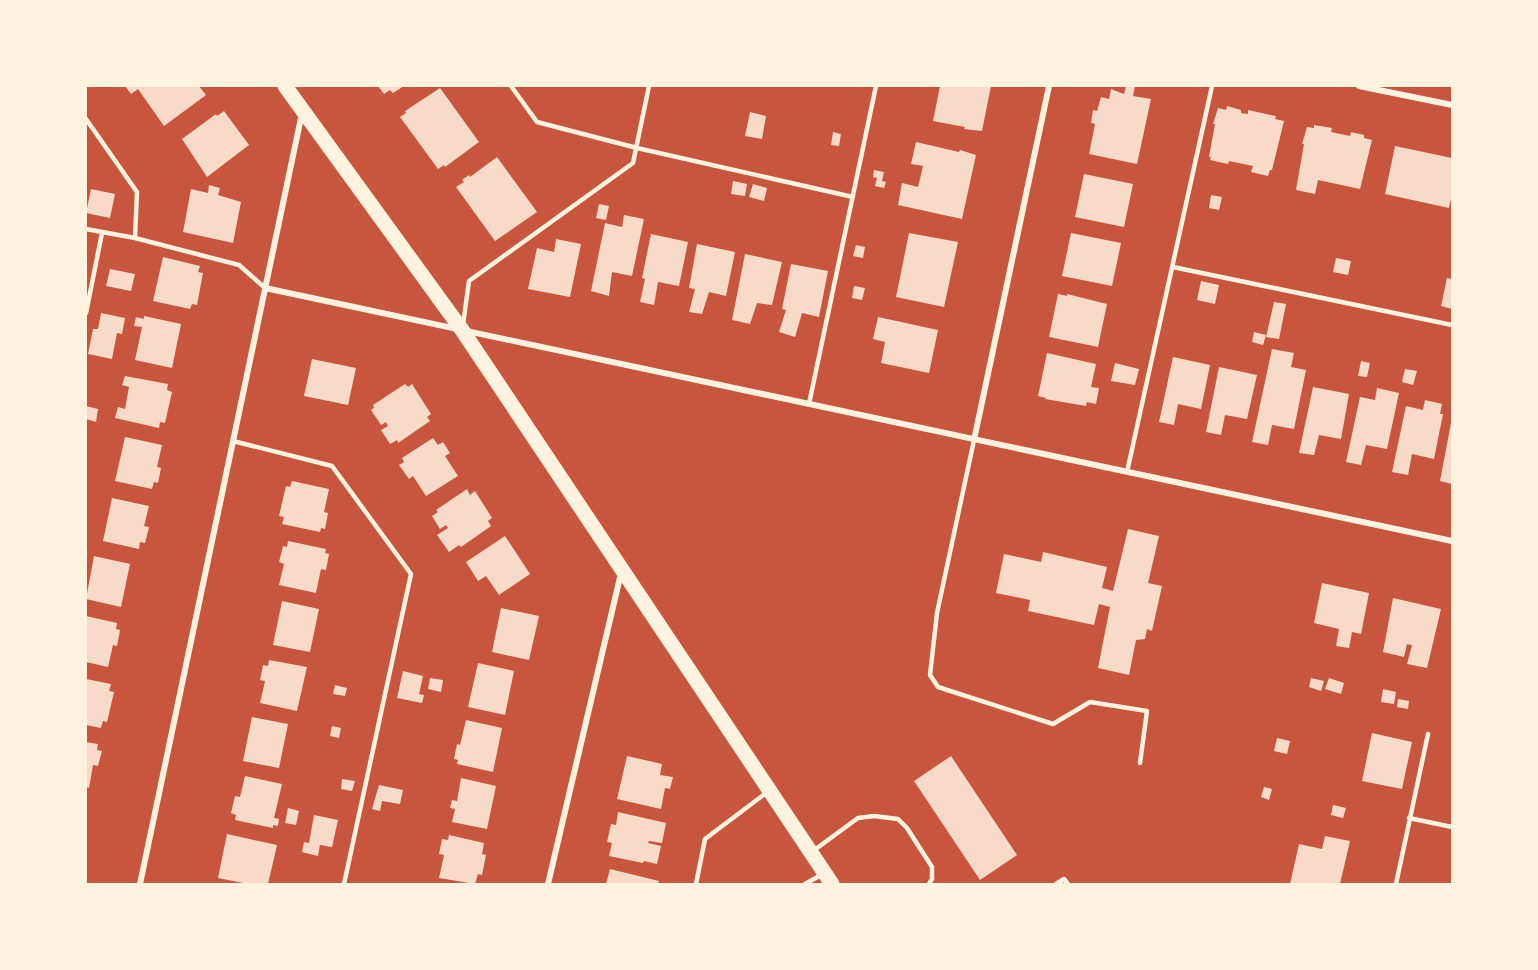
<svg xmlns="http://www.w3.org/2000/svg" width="1538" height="970" font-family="Arial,sans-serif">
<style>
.building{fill:#f7dbc8}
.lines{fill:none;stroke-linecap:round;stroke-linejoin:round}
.service{stroke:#fff3e0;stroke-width:4.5}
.minor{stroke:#fff3e0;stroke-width:6}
.primary{stroke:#fff3e0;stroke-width:15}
</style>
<rect width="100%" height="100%" fill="#c8553d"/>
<path class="building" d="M 125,86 L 199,86 L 206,95 L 164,126 L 138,89 L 131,94 Z
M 378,86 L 404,86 L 393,93 L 390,90 L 384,94 Z
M 940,86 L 991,86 L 982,131 L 964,129 L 965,127 L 933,121 Z
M 1126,86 L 1135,86 L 1133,96 L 1151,99 L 1137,164 L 1089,154 L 1095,124 L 1091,123 L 1093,110 L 1097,111 L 1101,97 L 1109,99 L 1111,89 L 1124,94 Z
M 440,88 L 479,142 L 445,167 L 444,165 L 438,169 L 400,117 L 406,113 L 405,111 Z
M 1227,106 L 1241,110 L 1241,113 L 1248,114 L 1248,110 L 1276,116 L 1275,119 L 1284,121 L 1272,170 L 1270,170 L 1268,176 L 1251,172 L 1253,166 L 1229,161 L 1228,164 L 1210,160 L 1211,157 L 1209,157 L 1215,124 L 1213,124 L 1218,108 L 1226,110 Z
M 224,111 L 249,145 L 207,177 L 182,139 L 216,114 L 217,116 Z
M 750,112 L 766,116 L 762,139 L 745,136 Z
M 1314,125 L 1332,128 L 1331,132 L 1350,136 L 1351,132 L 1364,135 L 1364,138 L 1372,140 L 1360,189 L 1318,180 L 1315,194 L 1296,190 L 1304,144 L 1302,144 L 1307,127 L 1314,128 Z
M 833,132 L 841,134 L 839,146 L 831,145 Z
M 916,142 L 959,152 L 960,150 L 976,155 L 962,219 L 898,205 L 902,183 L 918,187 L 923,166 L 911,164 Z
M 1395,146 L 1452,158 L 1452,194 L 1449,208 L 1385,194 Z
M 497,157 L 537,212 L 495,241 L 456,187 L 464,182 L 462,180 L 469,175 L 470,177 Z
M 874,170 L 884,172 L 882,181 L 886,182 L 884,188 L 875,186 L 877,178 L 873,177 Z
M 1084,174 L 1133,184 L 1124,227 L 1075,217 Z
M 733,181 L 747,184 L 745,196 L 731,194 Z
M 753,184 L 767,188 L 764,201 L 749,197 Z
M 209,185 L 220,188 L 218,195 L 241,202 L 233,243 L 183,232 L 191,189 L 208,193 Z
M 91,189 L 115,194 L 110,218 L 86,213 Z
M 1211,195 L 1222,197 L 1219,210 L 1209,208 Z
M 599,204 L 609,206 L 606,220 L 596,218 Z
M 624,215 L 644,219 L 632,276 L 612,272 L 609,296 L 591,291 L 605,223 L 622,227 Z
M 909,233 L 958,242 L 944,307 L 896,297 Z
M 1071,233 L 1121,243 L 1112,286 L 1062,276 Z
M 651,234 L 688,242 L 679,286 L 658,282 L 654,305 L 640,302 L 645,279 L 642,278 Z
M 556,239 L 581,244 L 570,297 L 528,289 L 537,248 L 554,252 Z
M 697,244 L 735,252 L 726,296 L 709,292 L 702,314 L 689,312 L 695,289 L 689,288 Z
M 856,245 L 865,247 L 863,258 L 853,256 Z
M 745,254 L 782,262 L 772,305 L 757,303 L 750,324 L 732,320 Z
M 163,257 L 200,266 L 198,272 L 203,273 L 197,305 L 192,304 L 190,309 L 153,301 Z
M 1336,258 L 1351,261 L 1348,275 L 1333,272 Z
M 791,264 L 828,271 L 819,317 L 802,313 L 795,337 L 779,332 L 786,310 L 782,309 Z
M 110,269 L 135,274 L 131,291 L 106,286 Z
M 1447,278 L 1452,279 L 1452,309 L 1441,306 Z
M 1201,281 L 1219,285 L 1215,304 L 1197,300 Z
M 854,286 L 865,288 L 862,300 L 852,298 Z
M 1058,294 L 1067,296 L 1067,294 L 1107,304 L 1098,347 L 1049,337 Z
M 1274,302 L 1286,304 L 1279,339 L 1266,337 Z
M 101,313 L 125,318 L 122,334 L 117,333 L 112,359 L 88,354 L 93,329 L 98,329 Z
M 144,316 L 181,324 L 172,368 L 135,360 L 142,327 L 134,326 L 136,317 L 144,319 Z
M 878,317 L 938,330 L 929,373 L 881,363 L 885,342 L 873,339 Z
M 1254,332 L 1266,335 L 1263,345 L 1252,342 Z
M 1272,349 L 1294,353 L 1291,367 L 1306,370 L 1294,429 L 1272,425 L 1268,445 L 1252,442 Z
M 1047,353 L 1096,364 L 1091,387 L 1099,388 L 1096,404 L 1087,402 L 1086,406 L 1045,399 L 1046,398 L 1038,396 Z
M 1173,357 L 1210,365 L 1201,409 L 1178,404 L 1174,425 L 1159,422 Z
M 312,359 L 356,368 L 348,405 L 304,396 Z
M 1361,361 L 1370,363 L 1367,377 L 1358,376 Z
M 1115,363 L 1139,369 L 1135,385 L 1111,381 Z
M 1219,367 L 1257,375 L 1247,419 L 1225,415 L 1221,435 L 1206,432 Z
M 1405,369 L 1417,371 L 1413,385 L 1402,382 Z
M 125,376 L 168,384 L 167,390 L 172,392 L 165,423 L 160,422 L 159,428 L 115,418 L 118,407 L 125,409 L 129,387 L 122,385 Z
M 405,384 L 408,387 L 412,384 L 422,400 L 431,414 L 427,417 L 430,421 L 398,443 L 397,440 L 390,444 L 381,430 L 388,426 L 386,422 L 381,425 L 371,410 L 374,408 L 373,405 Z
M 1313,387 L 1349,394 L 1341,439 L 1319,435 L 1314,455 L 1299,453 Z
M 1377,388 L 1399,393 L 1387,449 L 1366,445 L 1361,465 L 1346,462 L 1360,397 L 1375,400 Z
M 1425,400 L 1442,404 L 1440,414 L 1443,414 L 1434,459 L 1412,454 L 1408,475 L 1392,472 L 1406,406 L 1423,410 Z
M 86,406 L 98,409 L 96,422 L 86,419 Z
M 1451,423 L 1452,423 L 1452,484 L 1440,481 Z
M 125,437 L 162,445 L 157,467 L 161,468 L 158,483 L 154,482 L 152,489 L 115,481 Z
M 433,438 L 438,445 L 443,442 L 450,453 L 445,456 L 458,476 L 426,496 L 413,476 L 409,479 L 399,465 L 404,462 L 402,458 Z
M 292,481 L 329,489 L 324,512 L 328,513 L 325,529 L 321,528 L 320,532 L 282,524 L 284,517 L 279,516 L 282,503 L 286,486 L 290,487 Z
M 467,489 L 470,495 L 475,491 L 492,518 L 488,521 L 491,526 L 461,547 L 459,545 L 449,552 L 437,535 L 448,528 L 446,525 L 440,529 L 432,516 L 438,512 L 436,510 Z
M 112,498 L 149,506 L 144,526 L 149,527 L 145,543 L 140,542 L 139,549 L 103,541 Z
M 1128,529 L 1159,536 L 1148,583 L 1162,586 L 1152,631 L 1147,629 L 1145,639 L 1136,640 L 1129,675 L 1098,668 L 1110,607 L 1099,604 L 1094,625 L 1028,611 L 1030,600 L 996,593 L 1004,554 L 1041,562 L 1043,552 L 1107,567 L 1102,588 L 1113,591 Z
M 505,536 L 530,574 L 499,595 L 486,576 L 478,581 L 466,562 Z
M 288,541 L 326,549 L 325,553 L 329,554 L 326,570 L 321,569 L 316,593 L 279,585 L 284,564 L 279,562 L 283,546 L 287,547 Z
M 94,556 L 130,564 L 121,607 L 86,599 Z
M 1322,583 L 1369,593 L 1361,634 L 1352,632 L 1349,648 L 1336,646 L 1339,629 L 1314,623 Z
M 1393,598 L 1441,609 L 1427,668 L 1407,664 L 1412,645 L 1407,644 L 1404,657 L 1383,652 Z
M 282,601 L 319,609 L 310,652 L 273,645 Z
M 501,608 L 539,616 L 529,660 L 492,652 Z
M 86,616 L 117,623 L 116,629 L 120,630 L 117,646 L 113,645 L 108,667 L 86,662 Z
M 269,660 L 307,667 L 297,711 L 260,703 L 265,681 L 260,680 L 263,665 L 268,666 Z
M 478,663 L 514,671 L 505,715 L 468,707 Z
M 403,671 L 423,676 L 419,694 L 424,695 L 422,703 L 397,698 Z
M 430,678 L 443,680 L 441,692 L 428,689 Z
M 1311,678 L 1324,681 L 1321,691 L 1309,687 Z
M 1329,678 L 1344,683 L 1341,694 L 1325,689 Z
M 86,679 L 111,684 L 109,691 L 114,692 L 107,722 L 103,721 L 101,728 L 86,725 Z
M 335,685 L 347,688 L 345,696 L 333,694 Z
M 1383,689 L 1396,692 L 1394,704 L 1381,702 Z
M 1398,699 L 1409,701 L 1408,709 L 1397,707 Z
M 252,717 L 288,724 L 279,768 L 243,761 Z
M 466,720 L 502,728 L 493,772 L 457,764 L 458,760 L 454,759 L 457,744 L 460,745 Z
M 332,726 L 341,728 L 339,738 L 330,736 Z
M 1372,733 L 1412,742 L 1402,789 L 1362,781 Z
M 1277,738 L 1290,741 L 1287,754 L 1274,751 Z
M 86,742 L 98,744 L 97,750 L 102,751 L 98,766 L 93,765 L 89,788 L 86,787 Z
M 627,756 L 662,764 L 660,775 L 673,777 L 670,789 L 665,788 L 661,809 L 617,799 Z
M 951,756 L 1017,855 L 980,880 L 914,781 Z
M 245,776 L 282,784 L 274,818 L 279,819 L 278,826 L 273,825 L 273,828 L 235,820 L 236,815 L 231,813 L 235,796 L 240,797 Z
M 461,778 L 496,786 L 487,829 L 452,822 L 455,809 L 450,808 L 452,800 L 457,801 Z
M 342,779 L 355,781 L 352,791 L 341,789 Z
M 379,785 L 403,790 L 400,804 L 382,801 L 380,811 L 372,809 Z
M 1264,787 L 1272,789 L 1269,800 L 1261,797 Z
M 1333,805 L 1346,808 L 1343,818 L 1331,815 Z
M 288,808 L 299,811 L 296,825 L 285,823 Z
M 618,812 L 666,823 L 662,843 L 649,841 L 648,843 L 661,846 L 657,864 L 644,861 L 643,863 L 609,856 L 612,843 L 607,842 L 611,824 L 616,825 Z
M 314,815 L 338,820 L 332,847 L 320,845 L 318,856 L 302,852 L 304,842 L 309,843 Z
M 227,834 L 277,845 L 268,884 L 248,884 L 218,878 Z
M 449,835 L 484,843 L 482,854 L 486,855 L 482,875 L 478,874 L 475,884 L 439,878 L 444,855 L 439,854 L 442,839 L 448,840 Z
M 1325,836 L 1350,841 L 1340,884 L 1290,884 L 1299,844 L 1322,849 Z
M 610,869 L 659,881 L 658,884 L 606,884 Z"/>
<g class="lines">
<path class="service" d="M 511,86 L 537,122 L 637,148 L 853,197
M 86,119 L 137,192 L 135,238
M 86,229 L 135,238 L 239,265 L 265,288
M 1173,267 L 1452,325
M 86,313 L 102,233
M 463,325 L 469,281 L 633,163 L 649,86
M 809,404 L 876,86
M 974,440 L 937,613 L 930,675 L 938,687 L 1053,724 L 1090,702 L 1147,711 L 1140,763
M 233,441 L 332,466 L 411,574 L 344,884
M 1127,472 L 1212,86
M 1409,818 L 1452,827
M 813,851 L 858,818 L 874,816 L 898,819 L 907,828 L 932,867 L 932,879 L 929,884
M 696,884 L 705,839 L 766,793
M 805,884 L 821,875
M 1056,884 L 1064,879 L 1068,884
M 1396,884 L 1428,734"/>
<path class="minor" d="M 1359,86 L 1452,105
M 265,288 L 1452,541
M 974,440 L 1049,86
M 140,884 L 302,113
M 548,884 L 621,573"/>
<path class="primary" d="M 285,86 L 462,330 L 832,884"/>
</g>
<rect width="1538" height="970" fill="none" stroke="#fff3e0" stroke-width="174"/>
</svg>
